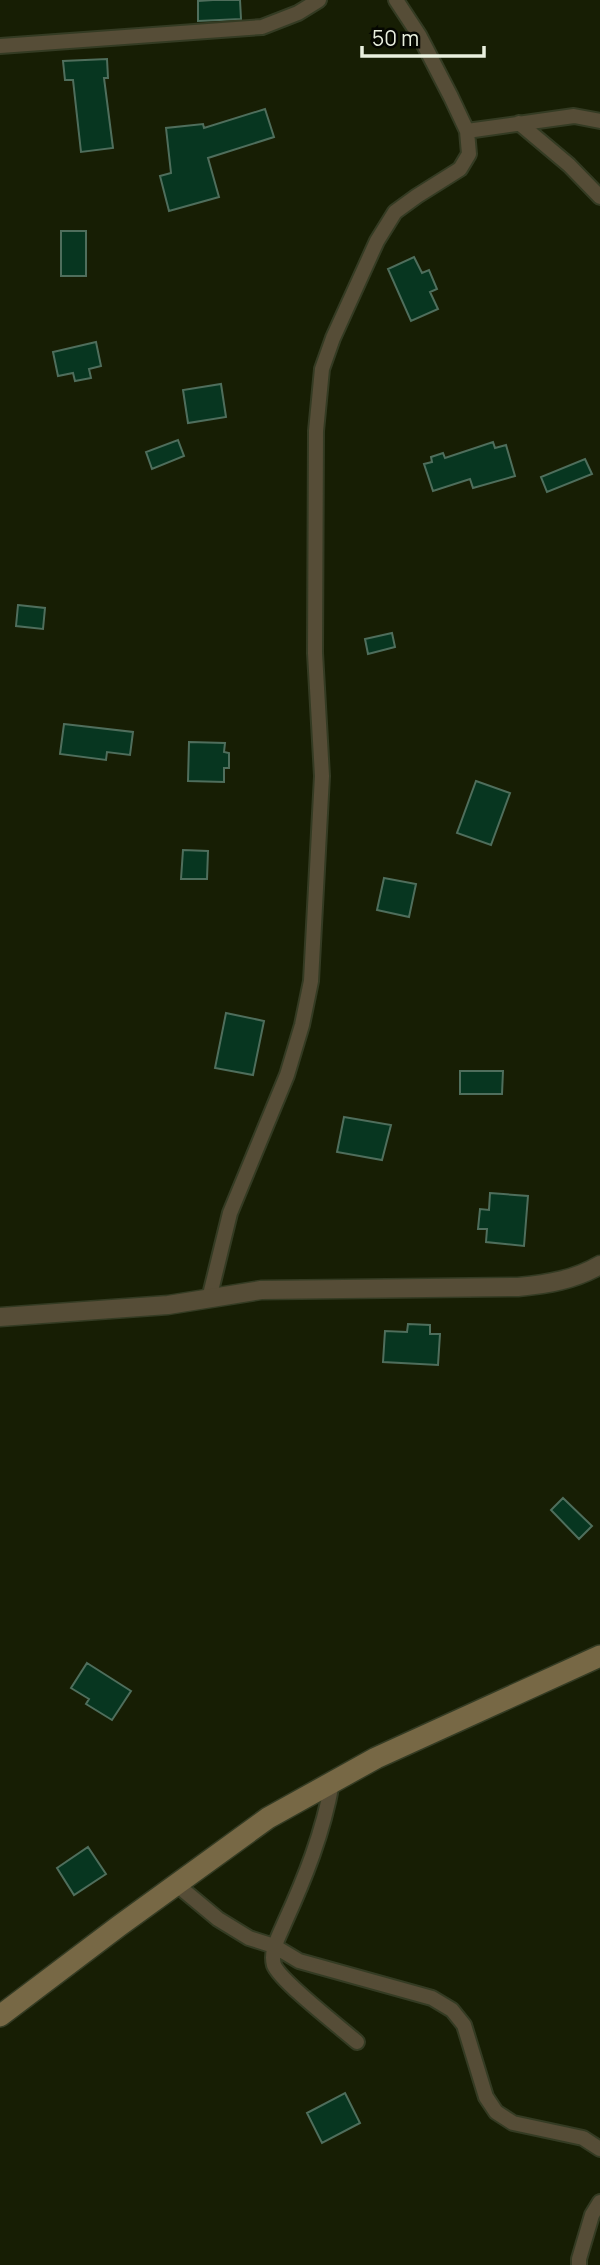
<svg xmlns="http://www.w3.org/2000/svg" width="600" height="2265" font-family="Manrope,sans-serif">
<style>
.building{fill:#073620;stroke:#4f6e5c;stroke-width:2}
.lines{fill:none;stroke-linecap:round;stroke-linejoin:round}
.minor-casing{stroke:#343b23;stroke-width:18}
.tertiary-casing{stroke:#343b23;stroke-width:21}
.secondary-casing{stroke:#343b23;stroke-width:24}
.minor{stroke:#564d37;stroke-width:14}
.tertiary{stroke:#564d37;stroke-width:18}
.secondary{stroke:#776845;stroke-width:21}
</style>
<rect width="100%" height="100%" fill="#171e04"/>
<path class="building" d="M 213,0 L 240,0 L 241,19 L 198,21 L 198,1 Z
M 107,59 L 108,78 L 104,78 L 113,148 L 81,152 L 73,80 L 65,80 L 63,61 Z
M 265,109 L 274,137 L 208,158 L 219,197 L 169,211 L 160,176 L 171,173 L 166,128 L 203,124 L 204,128 Z
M 61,231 L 86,231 L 86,276 L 61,276 Z
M 414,257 L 422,273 L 429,270 L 437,289 L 430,292 L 438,309 L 411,321 L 388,269 Z
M 96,342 L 101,366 L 89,369 L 91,378 L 75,381 L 73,373 L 58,376 L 53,352 Z
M 221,384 L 226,417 L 188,423 L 183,390 Z
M 178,440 L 184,456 L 152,469 L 146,452 Z
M 493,442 L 495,448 L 506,445 L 515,476 L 473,488 L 470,479 L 433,491 L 424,464 L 432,462 L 431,457 L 443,453 L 445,458 Z
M 585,459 L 592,474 L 547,492 L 541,477 Z
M 18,605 L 45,608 L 43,629 L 16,626 Z
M 392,633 L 395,647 L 368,654 L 365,639 Z
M 64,724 L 133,732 L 130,755 L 107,752 L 106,760 L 60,754 Z
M 189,742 L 225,743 L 224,752 L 229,753 L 229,768 L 224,768 L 224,782 L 188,781 Z
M 476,781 L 510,793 L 491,845 L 457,833 Z
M 183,850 L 208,851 L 207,879 L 181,879 Z
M 384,878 L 416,884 L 409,917 L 377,910 Z
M 226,1013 L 264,1021 L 253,1075 L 215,1068 Z
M 460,1071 L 503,1071 L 502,1094 L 460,1094 Z
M 344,1117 L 391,1125 L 382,1160 L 337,1152 Z
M 490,1193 L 528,1196 L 524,1246 L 486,1242 L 487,1229 L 478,1229 L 480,1209 L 489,1210 Z
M 408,1324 L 430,1325 L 430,1334 L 440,1334 L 438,1365 L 383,1362 L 385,1331 L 407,1332 Z
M 563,1498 L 592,1526 L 579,1539 L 551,1510 Z
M 87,1663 L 131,1691 L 112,1720 L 86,1704 L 89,1699 L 71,1688 Z
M 88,1847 L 106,1874 L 74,1895 L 57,1868 Z
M 345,2093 L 360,2123 L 322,2143 L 307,2113 Z"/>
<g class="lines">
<g class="minor-casing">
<path id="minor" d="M 0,46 L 262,27 L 298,13 L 319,0
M 519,123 L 569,165 L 600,197
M 467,131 L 574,116 L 600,121
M 209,1299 L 230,1213 L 287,1075 L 302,1025 L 311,981 L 322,776 L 315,653 L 316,431 L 322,369 L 333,338 L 377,241 L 395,212 L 417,196 L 460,169 L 469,154 L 467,131 L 451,97 L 419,35 L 396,0
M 332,1783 C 323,1833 305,1878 284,1924 C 279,1936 270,1951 274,1965 C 280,1981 341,2028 357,2042
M 176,1884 L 218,1919 L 249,1938 L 274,1946 L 299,1961 L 432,1998 L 452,2010 L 464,2025 L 486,2097 L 496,2112 L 513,2123 L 583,2138 L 600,2149
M 579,2265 L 579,2259 L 592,2215 L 600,2202"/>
</g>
<g class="tertiary-casing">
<path id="tertiary" d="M 0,1317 L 168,1305 L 261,1290 L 518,1287 C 548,1284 574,1280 600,1265"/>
</g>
<g class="secondary-casing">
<path id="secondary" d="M 0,2016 L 119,1926 L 268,1818 L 376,1758 L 600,1656"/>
</g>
<use href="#minor" class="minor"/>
<use href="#tertiary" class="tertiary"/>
<use href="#secondary" class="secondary"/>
</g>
<path d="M362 46v10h122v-10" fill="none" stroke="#e9efde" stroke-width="3.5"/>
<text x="372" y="46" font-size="21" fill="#e9efde" stroke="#050701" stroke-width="5" paint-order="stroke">50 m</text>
</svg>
